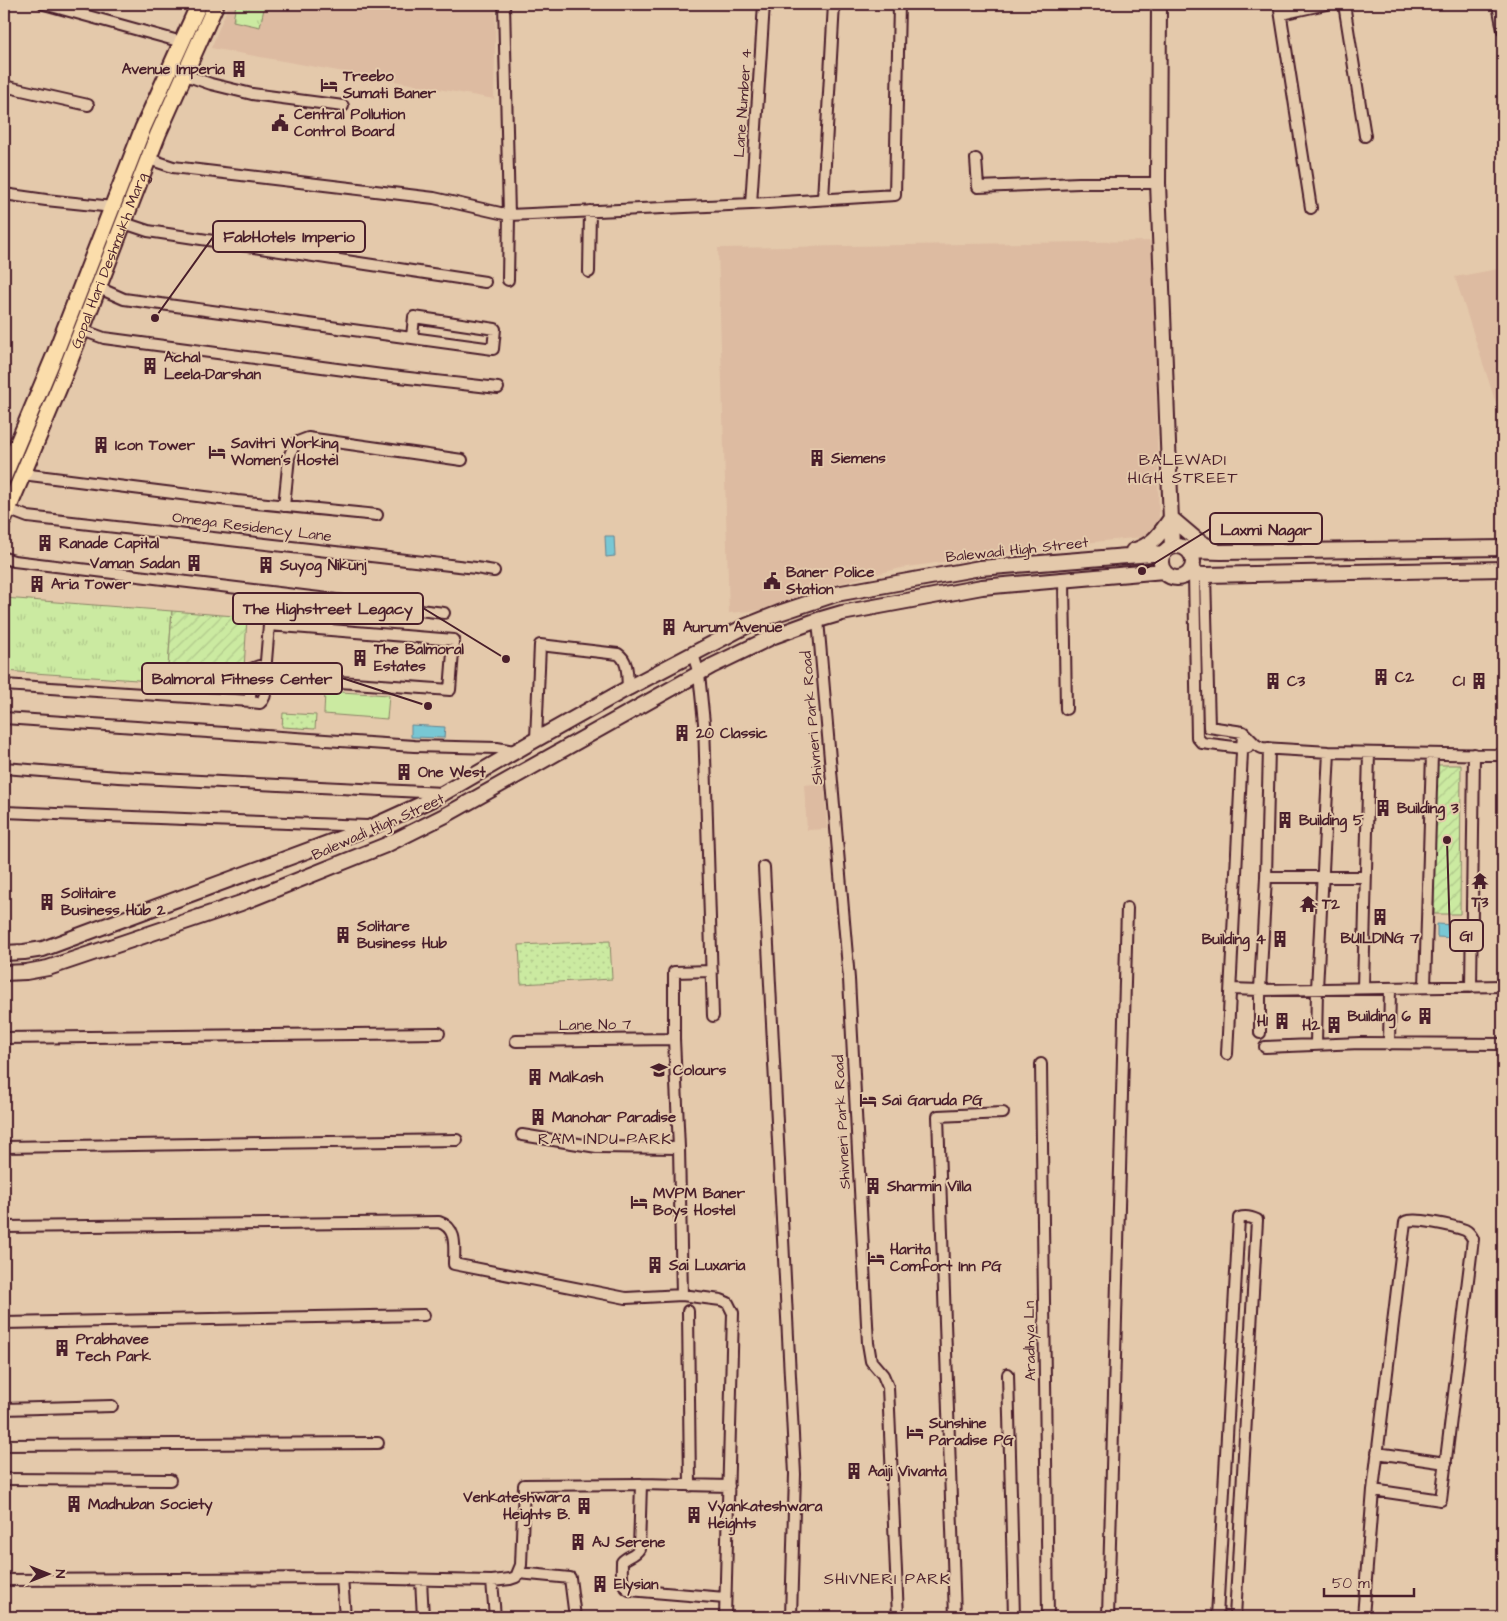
<svg xmlns="http://www.w3.org/2000/svg" width="1507" height="1621" font-family="'Architects Daughter',sans-serif">
<style>
.built{fill:#ddbba1}
.grass{fill:url(#grass-tufts);stroke:#8a8466}
.park{fill:url(#park-dots);stroke:#8a8466}
.garden{fill:url(#garden-furrows);stroke:#8a8466}
.pitch{fill:#cbeaa1;stroke:#8a8466}
.water{fill:#78c7d4;stroke:#668490}
.lines{fill:none;stroke-linecap:round;stroke-linejoin:round}
.street-casing{stroke:#4a1f2b;stroke-width:14}
.secondary-casing{stroke:#4a1f2b;stroke-width:18}
.primary-casing{stroke:#4a1f2b;stroke-width:19}
.street{stroke:#e4c9ab;stroke-width:10}
.secondary{stroke:#e4c9ab;stroke-width:14}
.primary{stroke:#fbddab;stroke-width:15}
.labels{text-anchor:middle;dominant-baseline:central;stroke-width:4;stroke-linejoin:round;paint-order:stroke}
.poi-label{font-size:15px;font-weight:bold;fill:#4a1f2b;stroke:#e4c9ab;text-anchor:start}
.street-label{font-size:15px;fill:#4a1f2b;stroke:#e4c9ab}
.neighbourhood-label{font-size:16px;letter-spacing:1px;fill:#4a1f2b;stroke:#e4c9ab}
.leader{fill:none;stroke:#4a1f2b;stroke-width:2}
.callout-dot{fill:#4a1f2b;stroke:#e4c9ab;stroke-width:2}
.callout{fill:#e4c9ab;stroke:#4a1f2b;stroke-width:2}
.callout-label{font-size:16px;text-anchor:middle;font-weight:bold;fill:#4a1f2b}
</style>
<defs>
<pattern id="grass-tufts" width="24" height="20" patternUnits="userSpaceOnUse" patternTransform="scale(1.25)"><rect width="24" height="20" fill="#cbeaa1"/><path d="M3 7l-1-3M5 7V3M7 7l1-3M15 17l-1-3M17 17v-4M19 17l1-3" fill="none" stroke="#b0c88b"/></pattern>
<pattern id="park-dots" width="8" height="8" patternUnits="userSpaceOnUse" patternTransform="scale(1.25)"><rect width="8" height="8" fill="#cbeaa1"/><path d="M2 2h.1M6 6h.1" fill="none" stroke="#b0c88b" stroke-width="1.8" stroke-linecap="round"/></pattern>
<pattern id="garden-furrows" width="10" height="10" patternUnits="userSpaceOnUse" patternTransform="scale(1.25)"><rect width="10" height="10" fill="#cbeaa1"/><path d="M-1 1l2-2M0 10L10 0M9 11l2-2" fill="none" stroke="#b0c88b"/></pattern>
</defs>
<rect width="100%" height="100%" fill="#e4c9ab"/>
<filter id="ink" filterUnits="userSpaceOnUse"><feTurbulence type="fractalNoise" baseFrequency=".02" numOctaves="2"/><feDisplacementMap in="SourceGraphic" scale="10" xChannelSelector="R" yChannelSelector="G"/><feConvolveMatrix kernelMatrix="1 2 1 2 8 2 1 2 1" color-interpolation-filters="sRGB"/></filter>
<g filter="url(#ink)">
<path class="built" d="M 229,4 L 496,4 L 494,99 L 211,48 Z
M 1153,241 L 1159,519 L 1153,532 L 1143,537 L 1054,546 L 901,568 L 829,586 L 762,610 L 729,613 L 718,248 Z
M 1503,268 L 1503,425 L 1455,277 Z
M 825,783 L 827,829 L 807,830 L 804,785 Z"/>
<path class="grass" d="M 236,4 L 265,4 L 260,27 L 233,21 Z
M 4,598 L 172,611 L 167,682 L 4,671 Z"/>
<path class="park" d="M 283,713 L 316,715 L 315,729 L 282,727 Z
M 610,941 L 612,979 L 521,984 L 519,945 Z"/>
<path class="garden" d="M 172,611 L 247,617 L 243,687 L 167,682 Z
M 1435,765 L 1461,765 L 1460,914 L 1434,914 Z"/>
<path class="pitch" d="M 325,691 L 389,695 L 387,719 L 324,714 Z"/>
<path class="water" d="M 605,536 L 614,536 L 615,556 L 606,557 Z
M 411,725 L 445,727 L 444,738 L 411,737 Z
M 1437,924 L 1456,925 L 1456,938 L 1437,937 Z"/>
<g class="lines">
<g class="street-casing">
<path id="street" d="M 44,4 L 182,42
M 504,4 L 509,215 L 508,280
M 1279,4 L 1311,208
M 1344,4 L 1365,136
M 1498,5 L 1503,30
M 1281,14 L 1326,4
M 185,75 L 211,84 L 252,94 L 343,106
M 4,86 L 88,105
M 149,159 L 173,167 L 434,198 L 509,215 L 751,204 L 895,195 L 899,4
M 976,159 L 978,187 L 1079,183 L 1158,183
M 4,194 L 46,200 L 113,207
M 823,199 L 834,4
M 751,204 L 764,4
M 124,223 L 148,231 L 485,282
M 589,272 L 590,211
M 99,288 L 124,299 L 493,349 L 495,329 L 414,317 L 412,337
M 82,330 L 104,338 L 382,375 L 498,388
M 22,474 L 237,501 L 377,515
M 284,506 L 289,457 L 295,443 L 308,438 L 462,460
M 7,509 L 28,517 L 476,568 L 494,571
M 4,558 L 14,561 L 444,613
M 1194,575 L 1197,737 L 1202,743 L 1242,748 L 1248,747
M 1205,575 L 1209,727 L 1243,732 L 1256,745 L 1262,748 L 1329,752 L 1503,755
M 1064,581 L 1066,709
M 818,620 L 849,979 L 868,1343 L 871,1361 L 883,1375 L 888,1387 L 898,1617
M 269,625 L 454,640 L 450,690 L 340,682 L 265,673 Z
M 693,654 L 699,674 L 704,723 L 713,1016
M 259,666 C 269,671 268,697 260,703 L 251,702 L 250,698 L 251,669 Z
M 4,685 L 251,701
M 4,718 L 414,746 L 497,748 L 514,751
M 536,739 L 540,645 L 618,654 C 629,661 627,676 628,688
M 1269,748 L 1266,877 L 1365,877
M 4,768 L 118,777 L 443,793
M 4,812 L 367,826
M 764,867 L 795,1474 L 791,1617
M 1266,877 L 1260,990 L 1503,986
M 1425,987 L 1432,754
M 1471,987 L 1474,754
M 1363,988 L 1369,753
M 1231,989 L 1260,990 L 1260,1033
M 4,1038 L 439,1033
M 516,1041 L 674,1039
M 1389,1044 L 1390,988
M 1316,1045 L 1317,989 L 1329,752
M 1265,1047 L 1360,1043 L 1503,1044
M 1227,1054 L 1243,732
M 1041,1064 L 1048,1617
M 522,1135 L 597,1147 L 679,1148
M 4,1147 L 457,1140
M 4,1227 L 439,1222 C 458,1228 454,1248 454,1264 L 626,1298 L 682,1295 L 721,1300 L 728,1303 L 733,1313 L 725,1617
M 682,1295 L 679,1148 L 674,1039 L 674,972 L 712,971
M 688,1311 L 690,1486
M 4,1323 L 424,1315
M 1008,1374 L 1014,1617
M 4,1409 L 112,1406
M 4,1445 L 378,1443
M 1377,1453 L 1446,1463
M 4,1479 L 170,1480
M 641,1484 L 639,1549 C 635,1556 627,1556 622,1562 C 622,1572 620,1584 629,1590 L 725,1598
M 519,1573 L 570,1578 L 575,1617
M 342,1578 L 345,1617
M 4,1580 L 342,1578 L 492,1581 L 510,1579 L 516,1577 L 521,1565 L 524,1485 L 641,1484 L 729,1486
M 421,1580 L 423,1617
M 492,1581 L 495,1617
M 955,1617 L 938,1116 L 1003,1113
M 1108,1617 L 1127,908
M 1217,1617 L 1239,1218 C 1245,1216 1251,1217 1257,1220 L 1235,1617
M 1363,1617 L 1373,1490 L 1405,1222 C 1414,1217 1454,1226 1465,1230 C 1469,1232 1471,1235 1473,1239 L 1441,1500 L 1373,1490"/>
</g>
<g class="secondary-casing">
<path id="secondary" d="M 1159,4 L 1158,183 L 1172,547
M 1171,518 L 1197,540 L 1215,550
M1161 562a16 16 0 1 1 32 0a16 16 0 1 1-32 0Z
M 1133,551 C 1154,544 1159,535 1171,518
M 1189,551 L 1221,552 L 1503,548
M 1188,574 L 1205,575 L 1503,569
M 4,953 L 24,952 L 43,949 L 371,827 L 437,797 L 530,743 L 628,688 L 746,626 L 779,613 L 836,594 L 980,568 L 1164,553
M 4,973 L 26,972 L 48,968 L 241,903 L 386,845 L 446,815 L 712,666 L 774,636 L 818,620 L 842,613 L 982,587 L 1164,571"/>
</g>
<g class="primary-casing">
<g id="primary">
<path d="M 4,476 L 53,359 L 143,128 L 199,4"/>
<path id="s1" d="M 4,519 L 63,378 L 158,134 L 216,4"/>
</g>
</g>
<use href="#street" class="street"/>
<use href="#secondary" class="secondary"/>
<use href="#primary" class="primary"/>
</g>
</g>
<defs>
<g id="building-bare" transform="scale(1.35)"><path d="M-4-6H4V6H1V3H-1V6H-4ZM-2.5-4.3h1.7v1.8h-1.7ZM.8-4.3h1.7v1.8H.8ZM-2.5-1h1.7V.8h-1.7ZM.8-1h1.7V.8H.8Z" fill="#4a1f2b" stroke="#e4c9ab" stroke-width="2.5" paint-order="stroke"/></g>
<g id="hotel-bare" transform="scale(1.35)"><path d="M-6-4.5h1.5V1H6V5H4.5V3h-9V5H-6ZM-4 0a1.8 1.8 0 1 1 3.6 0ZM.5 0V-2.5h3Q6-2.5 6 0Z" fill="#4a1f2b" stroke="#e4c9ab" stroke-width="2.5" paint-order="stroke"/></g>
<g id="civic-bare" transform="scale(1.35)"><path d="M-.6-6.5H3V-4.5H.6V-3L4-1V1h2V6H-6V1h2V-1L-.6-3ZM-1.2 2.5V6h2.4V2.5Z" fill="#4a1f2b" stroke="#e4c9ab" stroke-width="2.5" paint-order="stroke"/></g>
<g id="temple-bare" transform="scale(1.35)"><path d="M0-6L5-2H3V0L6.5 2.5H4V6H1.5V3h-3V6H-4V2.5H-6.5L-3 0V-2H-5Z" fill="#4a1f2b" stroke="#e4c9ab" stroke-width="2.5" paint-order="stroke"/></g>
<g id="school-bare" transform="scale(1.35)"><path d="M0-5L7-2L0 1L-7-2ZM-4 1L0 2.5L4 1V4Q0 6-4 4Z" fill="#4a1f2b" stroke="#e4c9ab" stroke-width="2.5" paint-order="stroke"/></g>
</defs>
<g fill-rule="evenodd">
<use href="#building-bare" x="239" y="69"/>
<use href="#hotel-bare" x="329" y="85"/>
<use href="#civic-bare" x="280" y="123"/>
<use href="#building-bare" x="150" y="366"/>
<use href="#building-bare" x="101" y="445"/>
<use href="#hotel-bare" x="217" y="452"/>
<use href="#building-bare" x="817" y="458"/>
<use href="#building-bare" x="45" y="543"/>
<use href="#building-bare" x="194" y="563"/>
<use href="#building-bare" x="266" y="565"/>
<use href="#civic-bare" x="772" y="581"/>
<use href="#building-bare" x="37" y="584"/>
<use href="#building-bare" x="669" y="627"/>
<use href="#building-bare" x="360" y="658"/>
<use href="#building-bare" x="1381" y="677"/>
<use href="#building-bare" x="1273" y="681"/>
<use href="#building-bare" x="1479" y="681"/>
<use href="#building-bare" x="682" y="733"/>
<use href="#building-bare" x="404" y="772"/>
<use href="#building-bare" x="1383" y="808"/>
<use href="#building-bare" x="1285" y="820"/>
<use href="#temple-bare" x="1480" y="881"/>
<use href="#building-bare" x="47" y="902"/>
<use href="#temple-bare" x="1308" y="904"/>
<use href="#building-bare" x="1380" y="917"/>
<use href="#building-bare" x="343" y="935"/>
<use href="#building-bare" x="1280" y="939"/>
<use href="#building-bare" x="1425" y="1016"/>
<use href="#building-bare" x="1282" y="1021"/>
<use href="#building-bare" x="1334" y="1025"/>
<use href="#school-bare" x="659" y="1070"/>
<use href="#building-bare" x="535" y="1077"/>
<use href="#hotel-bare" x="868" y="1100"/>
<use href="#building-bare" x="538" y="1117"/>
<use href="#building-bare" x="873" y="1186"/>
<use href="#hotel-bare" x="639" y="1202"/>
<use href="#hotel-bare" x="876" y="1258"/>
<use href="#building-bare" x="655" y="1265"/>
<use href="#building-bare" x="62" y="1348"/>
<use href="#hotel-bare" x="915" y="1432"/>
<use href="#building-bare" x="854" y="1471"/>
<use href="#building-bare" x="74" y="1504"/>
<use href="#building-bare" x="584" y="1506"/>
<use href="#building-bare" x="694" y="1515"/>
<use href="#building-bare" x="578" y="1542"/>
<use href="#building-bare" x="600" y="1584"/>
</g>
<g class="labels">
<g class="poi-label">
<text x="225" y="69" text-anchor="end">Avenue Imperia</text>
<text x="343" y="76">Treebo<tspan x="343" dy="17">Sumati Baner</tspan></text>
<text x="294" y="114">Central Pollution<tspan x="294" dy="17">Control Board</tspan></text>
<text x="164" y="357">Achal<tspan x="164" dy="17">Leela-Darshan</tspan></text>
<text x="231" y="443">Savitri Working<tspan x="231" dy="17">Women's Hostel</tspan></text>
<text x="115" y="445">Icon Tower</text>
<text x="831" y="458">Siemens</text>
<text x="59" y="543">Ranade Capital</text>
<text x="180" y="563" text-anchor="end">Vaman Sadan</text>
<text x="280" y="565">Suyog Nikunj</text>
<text x="786" y="572">Baner Police<tspan x="786" dy="17">Station</tspan></text>
<text x="51" y="584">Aria Tower</text>
<text x="683" y="627">Aurum Avenue</text>
<text x="374" y="649">The Balmoral<tspan x="374" dy="17">Estates</tspan></text>
<text x="1395" y="677">C2</text>
<text x="1287" y="681">C3</text>
<text x="1465" y="681" text-anchor="end">C1</text>
<text x="696" y="733">20 Classic</text>
<text x="418" y="772">One West</text>
<text x="1397" y="808">Building 3</text>
<text x="1299" y="820">Building 5</text>
<text x="61" y="893">Solitaire<tspan x="61" dy="17">Business Hub 2</tspan></text>
<text x="1480" y="902" text-anchor="middle">T3</text>
<text x="1322" y="904">T2</text>
<text x="357" y="926">Solitare<tspan x="357" dy="17">Business Hub</tspan></text>
<text x="1380" y="938" text-anchor="middle">BUILDING 7</text>
<text x="1266" y="939" text-anchor="end">Building 4</text>
<text x="1411" y="1016" text-anchor="end">Building 6</text>
<text x="1268" y="1021" text-anchor="end">H1</text>
<text x="1320" y="1025" text-anchor="end">H2</text>
<text x="673" y="1070">Colours</text>
<text x="549" y="1077">Malkash</text>
<text x="882" y="1100">Sai Garuda PG</text>
<text x="552" y="1117">Manohar Paradise</text>
<text x="887" y="1186">Sharmin Villa</text>
<text x="653" y="1193">MVPM Baner<tspan x="653" dy="17">Boys Hostel</tspan></text>
<text x="890" y="1249">Harita<tspan x="890" dy="17">Comfort Inn PG</tspan></text>
<text x="669" y="1265">Sai Luxaria</text>
<text x="76" y="1339">Prabhavee<tspan x="76" dy="17">Tech Park</tspan></text>
<text x="929" y="1423">Sunshine<tspan x="929" dy="17">Paradise PG</tspan></text>
<text x="868" y="1471">Aaiji Vivanta</text>
<text x="570" y="1497" text-anchor="end">Venkateshwara<tspan x="570" dy="17">Heights B.</tspan></text>
<text x="88" y="1504">Madhuban Society</text>
<text x="708" y="1506">Vyankateshwara<tspan x="708" dy="17">Heights</tspan></text>
<text x="592" y="1542">AJ Serene</text>
<text x="614" y="1584">Elysian</text>
</g>
<g class="street-label">
<text transform="translate(743 103) rotate(-86)">Lane Number 4</text>
<text stroke="none"><textPath href="#s1" startOffset="279">Gopal Hari Deshmukh Marg</textPath></text>
<text transform="translate(252 527) rotate(7)">Omega Residency Lane</text>
<text transform="translate(1017 550) rotate(-6)">Balewadi High Street</text>
<text transform="translate(812 718) rotate(-95)">Shivneri Park Road</text>
<text transform="translate(378 827) rotate(-24)">Balewadi High Street</text>
<text transform="translate(595 1025) rotate(-1)">Lane No 7</text>
<text transform="translate(842 1122) rotate(-93)">Shivneri Park Road</text>
<text transform="translate(1030 1341) rotate(-91)">Aradhya Ln</text>
</g>
<g class="neighbourhood-label">
<text x="1183" y="460">BALEWADI<tspan x="1183" dy="18">HIGH STREET</tspan></text>
<text x="605" y="1139">RAM INDU PARK</text>
<text x="887" y="1579">SHIVNERI PARK</text>
</g>
</g>
<path class="leader" d="M155 318L213 237M1142 571L1210 529M506 659L423 608M428 706L342 678M1447 840L1450 936"/>
<g class="callout-dot">
<circle cx="155" cy="318" r="5"/>
<circle cx="1142" cy="571" r="5"/>
<circle cx="506" cy="659" r="5"/>
<circle cx="428" cy="706" r="5"/>
<circle cx="1447" cy="840" r="5"/>
</g>
<g class="callout">
<rect x="213" y="221" width="152" height="31" rx="5"/>
<rect x="1210" y="513" width="112" height="31" rx="5"/>
<rect x="233" y="593" width="190" height="31" rx="5"/>
<rect x="142" y="663" width="200" height="31" rx="5"/>
<rect x="1450" y="920" width="33" height="31" rx="5"/>
</g>
<g class="callout-label">
<text x="289" y="242">FabHotels Imperio</text>
<text x="1266" y="535">Laxmi Nagar</text>
<text x="328" y="614">The Highstreet Legacy</text>
<text x="242" y="684">Balmoral Fitness Center</text>
<text x="1466" y="941">G1</text>
</g>
<rect width="1507" height="1621" fill="none" stroke="#e4c9ab" stroke-width="20"/>
<rect x="10" y="10" width="1487" height="1601" fill="none" stroke="#4a1f2b" stroke-width="2" filter="url(#ink)"/>
<g transform="translate(48 1574) rotate(90)" stroke="#e4c9ab" stroke-width="4" paint-order="stroke">
<path d="M0-4L9 19L0 12L-9 19Z" fill="#4a1f2b"/>
<text y="-8" font-size="14" font-weight="bold" text-anchor="middle" fill="#4a1f2b">N</text>
</g>
<path d="M1324 1588v8h90v-8" fill="none" stroke="#4a1f2b" stroke-width="2.5"/>
<text x="1332" y="1588" font-size="15" fill="#4a1f2b" stroke="#e4c9ab" stroke-width="4" paint-order="stroke">50 m</text>
</svg>
